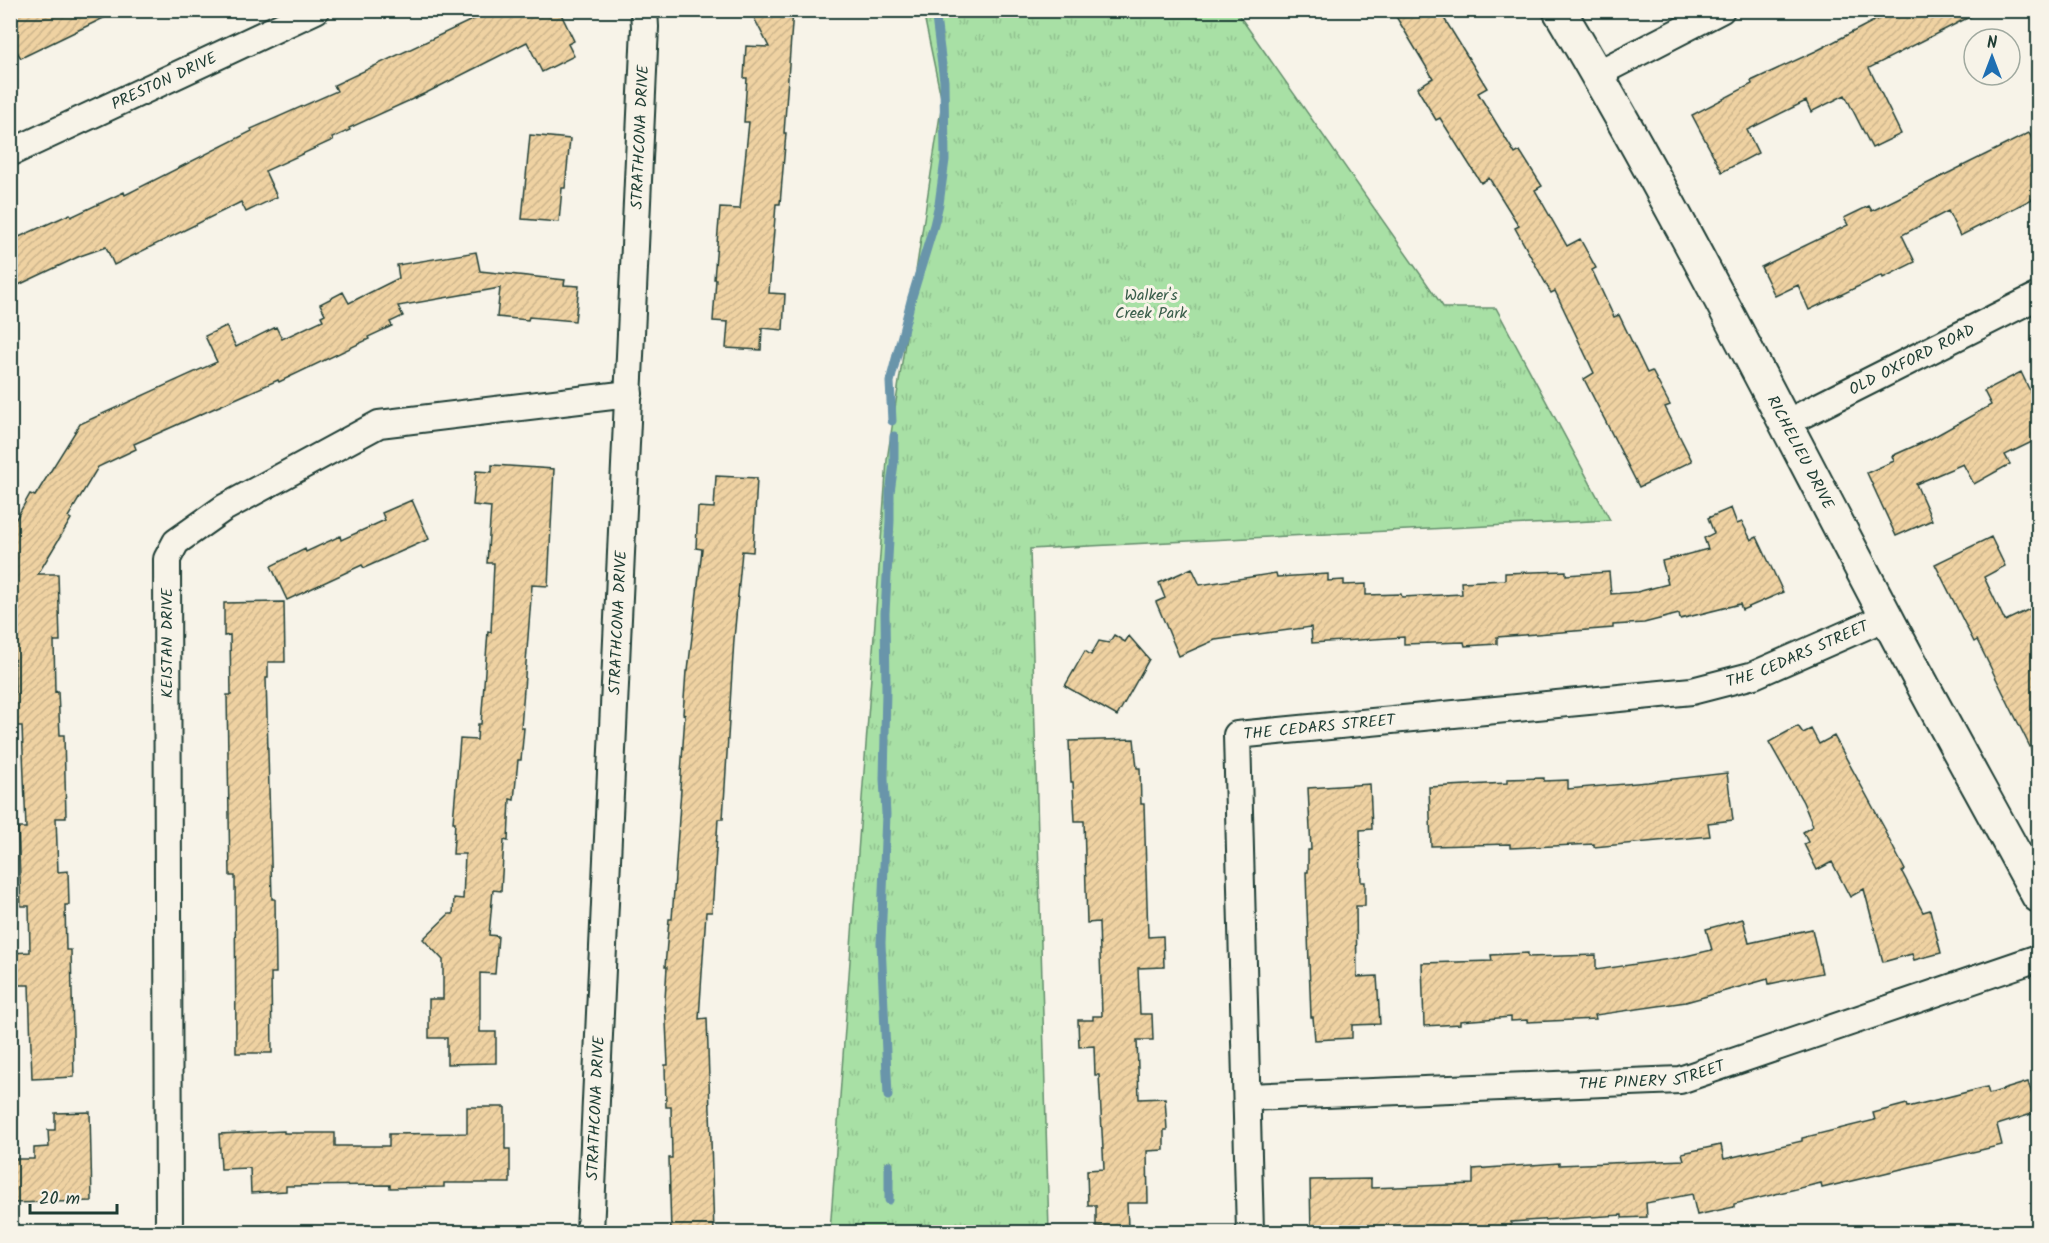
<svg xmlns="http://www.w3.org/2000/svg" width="2049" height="1243" font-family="Kalam,sans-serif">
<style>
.park{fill:url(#park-tufts);stroke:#648e6c;stroke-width:1.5}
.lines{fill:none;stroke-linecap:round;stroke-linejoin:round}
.stream{stroke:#6995aa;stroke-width:9}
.building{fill:url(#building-hatch);stroke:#1f3d34;stroke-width:1.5}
.minor-casing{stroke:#1f3d34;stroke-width:30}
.tertiary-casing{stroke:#1f3d34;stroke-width:36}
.minor{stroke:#f7f3e8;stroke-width:26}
.tertiary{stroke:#f7f3e8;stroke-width:32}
.labels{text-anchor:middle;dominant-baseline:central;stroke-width:6;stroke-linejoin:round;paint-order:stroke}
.street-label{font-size:16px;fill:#1f3d34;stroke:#f7f3e8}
.park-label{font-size:16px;fill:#3a5e4b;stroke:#f7f3e8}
</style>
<defs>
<pattern id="park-tufts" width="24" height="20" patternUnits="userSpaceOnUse" patternTransform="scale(1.5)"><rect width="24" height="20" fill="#a8e0a5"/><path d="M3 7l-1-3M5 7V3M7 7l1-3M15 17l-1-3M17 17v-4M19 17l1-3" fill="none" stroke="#90c18f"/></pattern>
<pattern id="building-hatch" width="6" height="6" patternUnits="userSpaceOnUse" patternTransform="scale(1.5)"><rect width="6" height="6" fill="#efd2a2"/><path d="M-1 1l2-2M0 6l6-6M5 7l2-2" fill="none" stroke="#ccb58c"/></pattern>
</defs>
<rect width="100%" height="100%" fill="#f7f3e8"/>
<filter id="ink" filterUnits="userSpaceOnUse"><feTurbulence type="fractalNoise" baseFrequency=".0167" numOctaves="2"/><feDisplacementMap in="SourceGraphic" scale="12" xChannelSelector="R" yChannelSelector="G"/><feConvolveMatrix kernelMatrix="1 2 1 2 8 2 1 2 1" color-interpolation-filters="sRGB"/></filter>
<g filter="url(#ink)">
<path class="park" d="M 923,11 L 1236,11 L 1444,308 L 1496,308 L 1610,520 L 1030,549 L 1049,1232 L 830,1232 L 887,460 L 942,102 Z"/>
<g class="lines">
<path class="stream" d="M 892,421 L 890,382 L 912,297 L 934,225 L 939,204 L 945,160 L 944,81 L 935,10
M 888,1096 L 881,943 L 886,814 L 884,779 L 886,690 L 885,613 L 890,521 L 890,493 L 894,463 L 894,436
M 889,1165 L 889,1200"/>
</g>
<path class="building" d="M 10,10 L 120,10 L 21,58 L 17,52 L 10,55 Z
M 493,10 L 559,10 L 574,41 L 568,44 L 574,56 L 542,72 L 527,42 L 428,92 L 349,128 L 350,130 L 332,138 L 333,140 L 265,171 L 277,197 L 246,212 L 241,202 L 114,265 L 106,247 L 80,256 L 10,289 L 10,241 L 70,214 L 71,217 L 124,192 L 125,195 L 252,131 L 251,129 L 337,91 L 334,85 Z
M 750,10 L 793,10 L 784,133 L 786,133 L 780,204 L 776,204 L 769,293 L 785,294 L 783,330 L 762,328 L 761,350 L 726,348 L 728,322 L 713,321 L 716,279 L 714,279 L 720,208 L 740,209 L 749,122 L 744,122 L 747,78 L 744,78 L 746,46 L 769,47 Z
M 1392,10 L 1439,10 L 1487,88 L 1478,93 L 1515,154 L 1520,151 L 1542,186 L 1535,190 L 1567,246 L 1580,239 L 1596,268 L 1592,270 L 1614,317 L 1619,315 L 1647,373 L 1652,371 L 1670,405 L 1665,407 L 1692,461 L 1639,487 L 1584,379 L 1594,373 L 1555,291 L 1551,293 L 1515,228 L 1519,226 L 1489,178 L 1481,183 L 1440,118 L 1436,120 L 1417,88 L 1433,78 Z
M 1895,10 L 1983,10 L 1869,68 L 1901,134 L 1872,148 L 1845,95 L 1811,112 L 1806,101 L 1747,130 L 1758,153 L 1722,172 L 1692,115 L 1752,84 L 1751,81 L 1816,51 Z
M 2029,133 L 2038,151 L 2038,196 L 1960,236 L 1948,211 L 1902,235 L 1915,262 L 1883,278 L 1882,275 L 1809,310 L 1798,285 L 1775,296 L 1761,267 L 1848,225 L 1844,218 L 1869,206 L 1872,211 Z
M 530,135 L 570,139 L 565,188 L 562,188 L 559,222 L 522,219 Z
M 476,252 L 480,271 L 565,280 L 564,285 L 579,286 L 575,321 L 529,317 L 528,320 L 497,317 L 500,288 L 398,306 L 403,316 L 390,322 L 392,326 L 368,337 L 369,339 L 279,382 L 278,380 L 134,444 L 136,449 L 98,467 L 68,517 L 71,519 L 38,574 L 58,574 L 60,641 L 54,641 L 55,692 L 58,691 L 60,735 L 64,735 L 66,818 L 56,818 L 58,872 L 68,871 L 69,905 L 65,905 L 66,950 L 71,950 L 74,1077 L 32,1079 L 29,985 L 10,985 L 10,953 L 30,952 L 29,906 L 21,906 L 18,828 L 26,828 L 22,726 L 16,726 L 14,643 L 10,643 L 10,602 L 14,602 L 12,526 L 30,494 L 35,496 L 80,424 L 217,362 L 205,336 L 226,326 L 236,347 L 276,327 L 282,339 L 323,320 L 321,316 L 325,314 L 320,304 L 343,292 L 349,303 L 399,278 L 397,265 Z
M 2021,372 L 2038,408 L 2038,439 L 2005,455 L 2010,464 L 1974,484 L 1963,464 L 1916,484 L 1932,520 L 1896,536 L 1867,473 L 1894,461 L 1892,456 L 1930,439 L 1991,405 L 1984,391 Z
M 492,465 L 554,469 L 548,586 L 532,585 L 521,728 L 524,728 L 521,760 L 518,760 L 514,800 L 510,799 L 508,841 L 504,840 L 501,891 L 493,890 L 489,935 L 498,936 L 495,974 L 480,973 L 480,1032 L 496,1032 L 496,1063 L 447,1064 L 447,1038 L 429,1038 L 429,999 L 443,999 L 443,960 L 423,939 L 449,914 L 453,914 L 454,898 L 463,899 L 465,854 L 453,854 L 455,822 L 453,822 L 460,739 L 477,740 L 478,724 L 481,724 L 488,631 L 491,632 L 494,563 L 487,563 L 491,507 L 473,505 L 476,471 L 492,472 Z
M 716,476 L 757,478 L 753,552 L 742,551 L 734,639 L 723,819 L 718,819 L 712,912 L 706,912 L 699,1019 L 707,1018 L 714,1233 L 671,1233 L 669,1158 L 672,1158 L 671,1107 L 666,1107 L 665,1065 L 668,1065 L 665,1000 L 667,967 L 665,967 L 669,919 L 672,919 L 681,789 L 680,789 L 685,715 L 683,714 L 686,671 L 688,671 L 702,549 L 696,548 L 698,507 L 714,508 Z
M 412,500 L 429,539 L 364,568 L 362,565 L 287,600 L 271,566 L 305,549 L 306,552 L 340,536 L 341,540 L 385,520 L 382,513 Z
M 1731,508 L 1737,524 L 1742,522 L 1751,540 L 1757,537 L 1783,592 L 1742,610 L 1740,604 L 1680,619 L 1679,614 L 1644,623 L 1613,625 L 1613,628 L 1497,637 L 1497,644 L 1465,646 L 1464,642 L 1404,644 L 1404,637 L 1312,643 L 1311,627 L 1215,640 L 1179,656 L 1156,602 L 1165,598 L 1159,583 L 1192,568 L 1200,585 L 1276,573 L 1277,577 L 1328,574 L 1328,581 L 1344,580 L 1344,585 L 1366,584 L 1366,595 L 1401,594 L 1402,597 L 1462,594 L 1461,582 L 1505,580 L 1505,573 L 1566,571 L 1566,575 L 1609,572 L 1611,594 L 1637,592 L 1668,584 L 1662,561 L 1708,549 L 1704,538 L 1714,533 L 1708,518 Z
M 1991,537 L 2005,566 L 1984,577 L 2005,621 L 2038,605 L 2038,763 L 1977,640 L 1974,642 L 1935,564 Z
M 284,602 L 285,662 L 268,662 L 268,678 L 266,678 L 272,899 L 275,899 L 276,973 L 271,973 L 272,1053 L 236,1053 L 235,876 L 230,876 L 227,695 L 231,695 L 230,635 L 224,636 L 224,603 Z
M 1114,635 L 1125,642 L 1129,636 L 1149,659 L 1117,716 L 1065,686 L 1085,651 L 1091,655 L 1099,641 L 1109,643 Z
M 1798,726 L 1803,733 L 1811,729 L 1819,744 L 1834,736 L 1886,831 L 1885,832 L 1905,870 L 1902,872 L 1923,912 L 1930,910 L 1941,953 L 1914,960 L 1912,954 L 1883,962 L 1864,889 L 1850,897 L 1832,862 L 1817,870 L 1804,844 L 1808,842 L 1803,832 L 1813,826 L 1803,802 L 1769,742 Z
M 1134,739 L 1137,768 L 1140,768 L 1141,804 L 1144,804 L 1148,937 L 1163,936 L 1164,967 L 1138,968 L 1140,1014 L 1152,1014 L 1153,1040 L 1137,1040 L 1139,1099 L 1165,1098 L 1167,1130 L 1164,1130 L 1164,1150 L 1147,1151 L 1148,1203 L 1127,1203 L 1128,1227 L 1096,1227 L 1096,1205 L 1088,1205 L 1087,1170 L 1104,1169 L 1099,1075 L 1095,1075 L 1094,1046 L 1079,1047 L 1078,1020 L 1093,1020 L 1093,1016 L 1102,1016 L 1099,922 L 1087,923 L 1084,821 L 1075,821 L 1073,782 L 1071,782 L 1069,741 Z
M 1727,773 L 1733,820 L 1708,823 L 1710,836 L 1594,847 L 1594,844 L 1510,848 L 1510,844 L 1431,846 L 1429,787 L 1507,783 L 1507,779 L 1544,778 L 1544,781 L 1568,780 L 1568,789 L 1648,782 Z
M 1370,784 L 1372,829 L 1360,830 L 1361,882 L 1365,882 L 1365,906 L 1356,906 L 1357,977 L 1377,976 L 1380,1024 L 1352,1025 L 1352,1038 L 1315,1040 L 1313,1017 L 1311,1017 L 1307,907 L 1306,872 L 1308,872 L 1308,850 L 1311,850 L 1308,788 Z
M 1743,919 L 1749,943 L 1812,929 L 1822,973 L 1769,984 L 1768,979 L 1686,1002 L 1595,1015 L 1596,1019 L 1527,1022 L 1527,1020 L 1511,1021 L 1511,1017 L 1460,1021 L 1460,1024 L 1424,1026 L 1422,963 L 1492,961 L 1491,955 L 1528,953 L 1528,957 L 1596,955 L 1596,970 L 1677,958 L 1712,950 L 1706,929 Z
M 2028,1082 L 2038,1112 L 1997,1125 L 2002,1145 L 1822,1188 L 1821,1183 L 1734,1204 L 1734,1207 L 1697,1215 L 1692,1194 L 1646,1203 L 1647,1217 L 1622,1218 L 1622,1215 L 1511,1222 L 1511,1230 L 1455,1233 L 1311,1233 L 1310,1180 L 1371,1179 L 1371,1188 L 1473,1184 L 1473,1169 L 1559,1163 L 1559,1165 L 1684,1160 L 1682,1153 L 1721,1145 L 1724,1159 L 1802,1141 L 1802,1138 L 1875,1120 L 1873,1113 L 1907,1104 L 1908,1107 L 1987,1087 L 1989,1094 Z
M 467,1107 L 505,1107 L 505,1149 L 510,1149 L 510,1183 L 444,1183 L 444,1187 L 390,1188 L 390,1185 L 286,1186 L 286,1191 L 251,1193 L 250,1168 L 221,1169 L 219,1134 L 284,1131 L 284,1133 L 335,1133 L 335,1146 L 389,1146 L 389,1134 L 467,1133 Z
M 90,1112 L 92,1201 L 10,1203 L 10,1159 L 34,1159 L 34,1148 L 49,1147 L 48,1130 L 55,1130 L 55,1113 Z"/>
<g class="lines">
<g class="minor-casing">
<g id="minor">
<path d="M 1597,74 L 1721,10"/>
<path id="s1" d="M 10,153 L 316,10"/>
<path id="s2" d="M 1786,423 L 2038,296"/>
<path id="s3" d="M 1247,1097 L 1680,1080 L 2038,958"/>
<path d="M 169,1232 L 167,559 L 176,542 L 224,508 L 379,424 L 629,394"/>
<path id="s4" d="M 590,1232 L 645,27 L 644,10"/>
<path id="s5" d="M 1250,1232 L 1237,735 L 1692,691 L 1754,675 L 1886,617"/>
</g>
</g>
<g class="tertiary-casing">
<g id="tertiary">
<path id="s6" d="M 1559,10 C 1676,207 1779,413 1886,616 C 1935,710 1988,803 2038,896"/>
</g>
</g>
<use href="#minor" class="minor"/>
<use href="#tertiary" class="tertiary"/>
</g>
</g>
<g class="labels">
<g class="street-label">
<text stroke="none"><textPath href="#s1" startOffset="170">PRESTON DRIVE</textPath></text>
<text stroke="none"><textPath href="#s4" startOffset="1096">STRATHCONA DRIVE</textPath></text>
<text stroke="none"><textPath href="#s2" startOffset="141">OLD OXFORD ROAD</textPath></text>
<text stroke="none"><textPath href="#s6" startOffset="504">RICHELIEU DRIVE</textPath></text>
<text stroke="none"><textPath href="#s4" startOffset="610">STRATHCONA DRIVE</textPath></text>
<text transform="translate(167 643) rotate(-90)">KEISTAN DRIVE</text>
<text stroke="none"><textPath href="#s5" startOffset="1066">THE CEDARS STREET</textPath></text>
<text stroke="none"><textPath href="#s5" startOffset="580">THE CEDARS STREET</textPath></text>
<text stroke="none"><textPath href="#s3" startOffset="406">THE PINERY STREET</textPath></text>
<text stroke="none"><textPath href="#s4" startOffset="124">STRATHCONA DRIVE</textPath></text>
</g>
<g class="park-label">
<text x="1151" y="295">Walker's<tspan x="1151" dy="18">Creek Park</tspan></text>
</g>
</g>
<rect width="2049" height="1243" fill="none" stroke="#f7f3e8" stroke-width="36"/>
<rect x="18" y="18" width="2013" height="1207" fill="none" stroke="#1f3d34" stroke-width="2" filter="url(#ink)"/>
<g transform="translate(1992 57)"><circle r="28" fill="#f7f3e8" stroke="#a1aaa0" stroke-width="1.5"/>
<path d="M0-4.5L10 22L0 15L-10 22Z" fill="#1f6fb2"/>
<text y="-9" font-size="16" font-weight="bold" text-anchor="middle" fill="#1f3d34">N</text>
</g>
<path d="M30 1204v9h87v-9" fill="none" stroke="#1f3d34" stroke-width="3"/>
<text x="39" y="1204" font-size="18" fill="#1f3d34" stroke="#f7f3e8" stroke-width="4.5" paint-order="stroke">20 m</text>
</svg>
